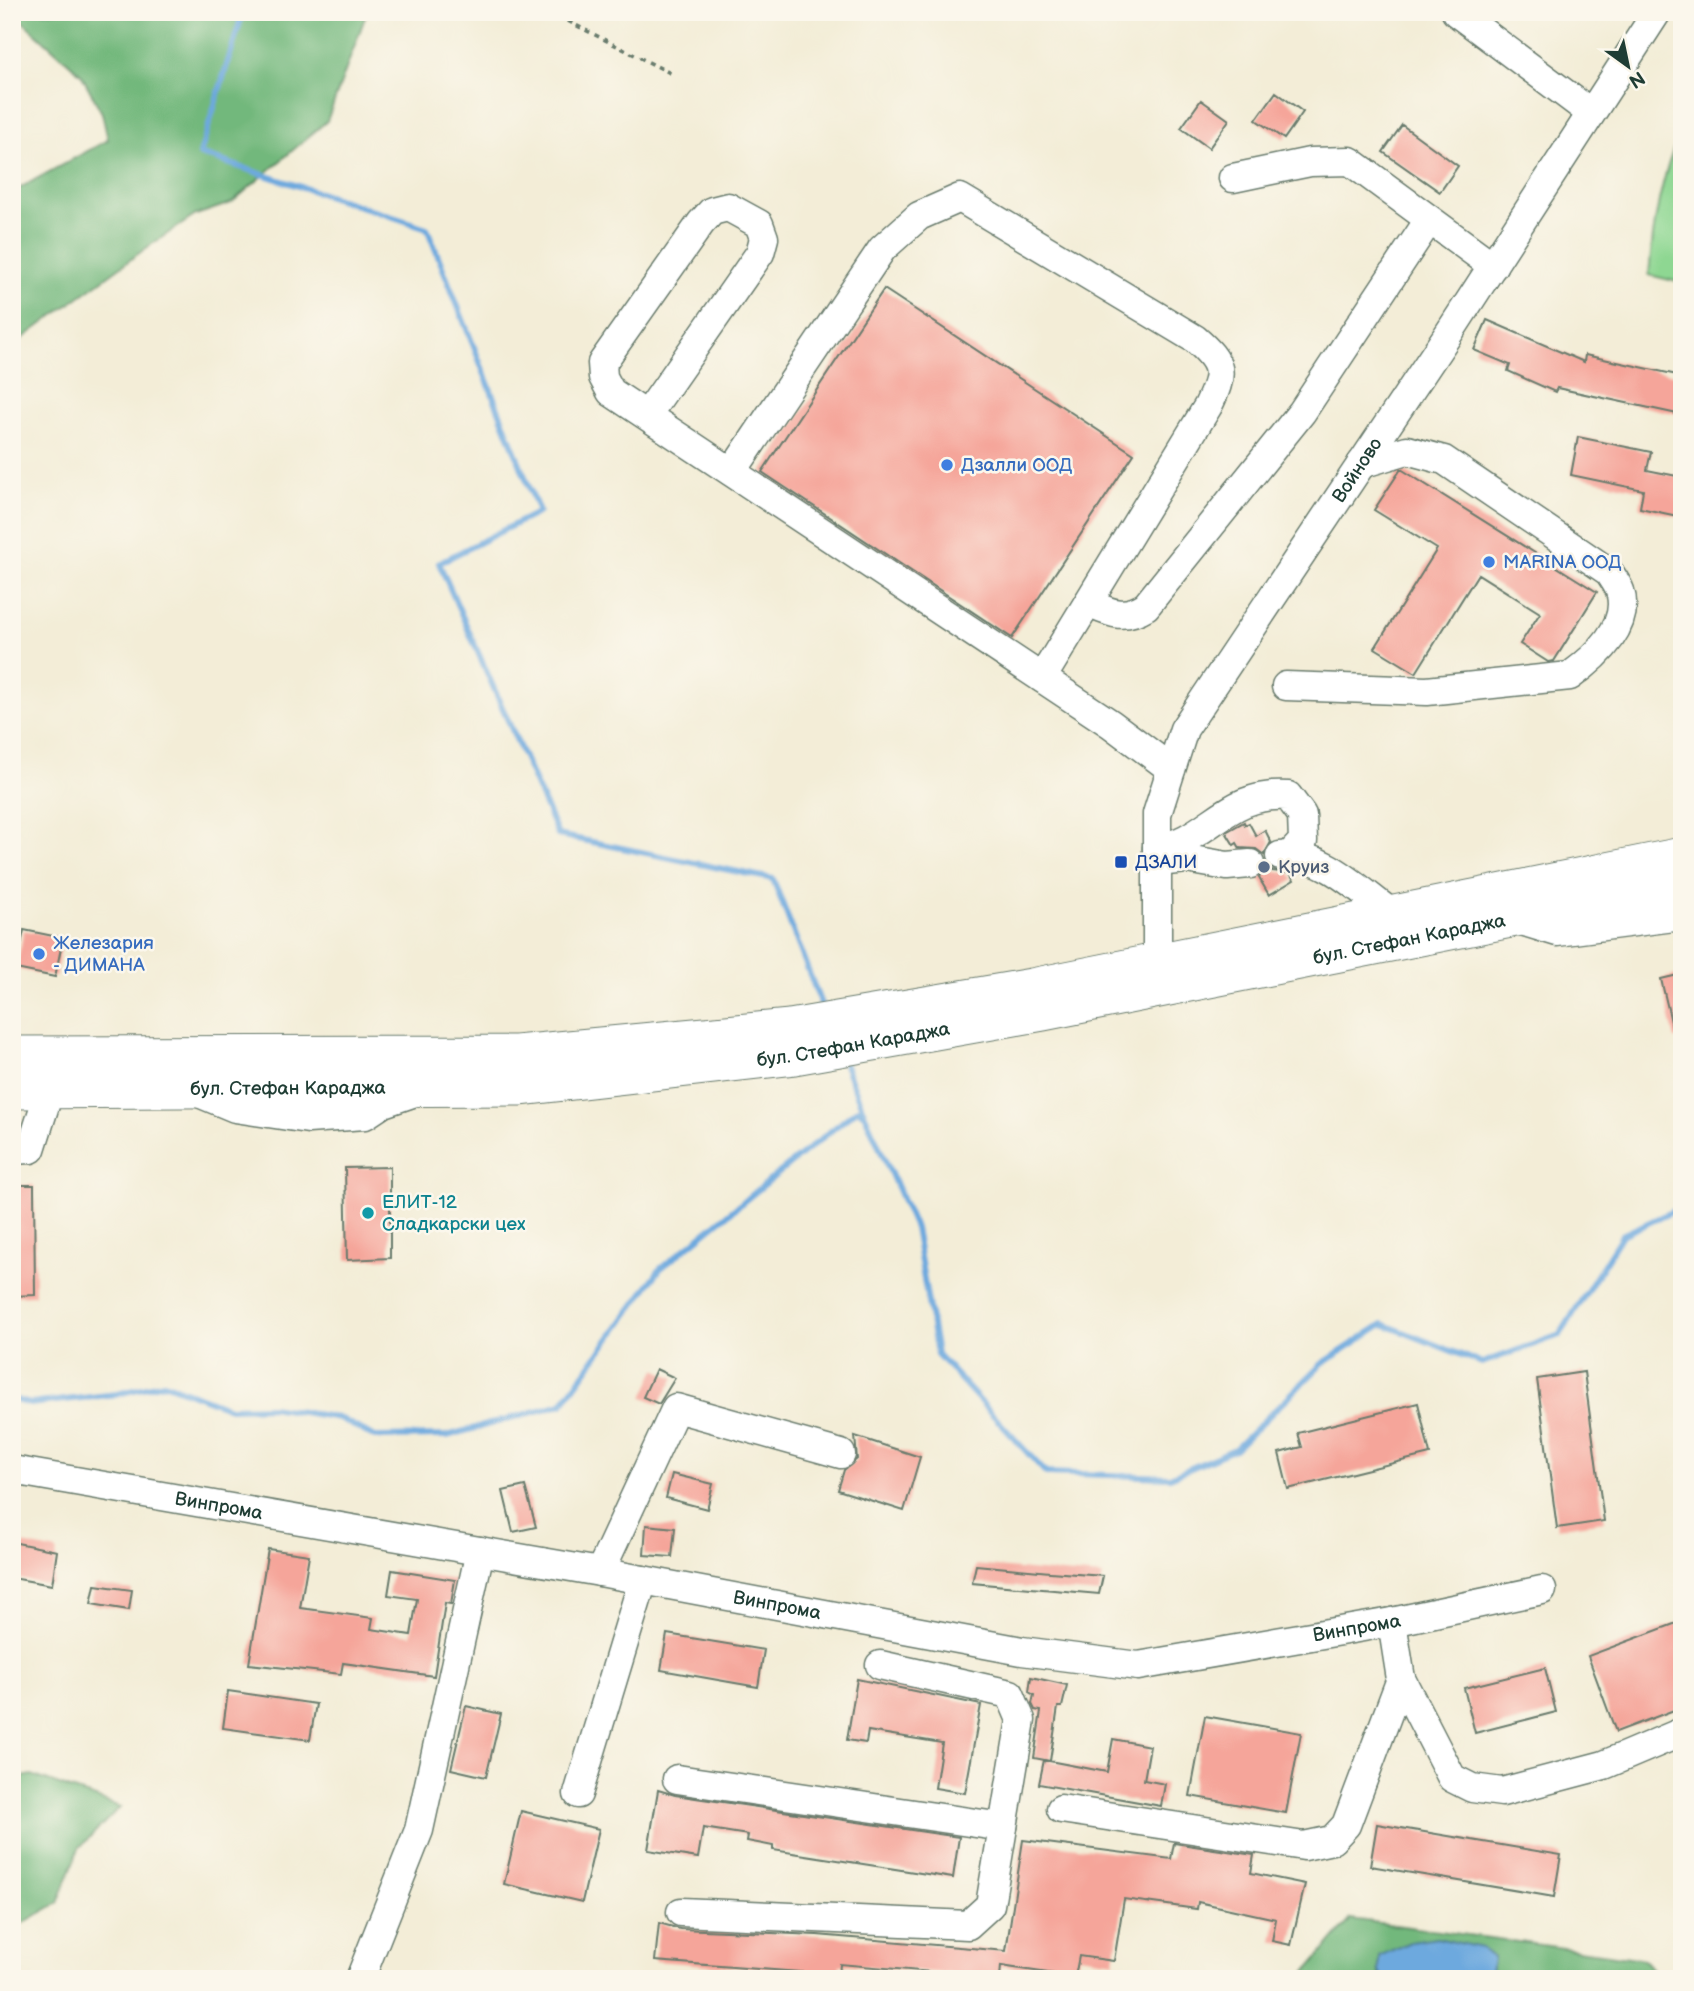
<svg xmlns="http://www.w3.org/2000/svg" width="1694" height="1991" font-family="'Balsamiq Sans',sans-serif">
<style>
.green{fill:#8ed792;stroke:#568a63;stroke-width:2}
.forest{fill:#72b87c;stroke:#487a58;stroke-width:2}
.water{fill:#6da9de;stroke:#467389;stroke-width:2}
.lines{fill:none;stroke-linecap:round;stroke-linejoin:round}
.stream{stroke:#6da9de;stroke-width:6}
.building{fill:#f5a59a}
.minor-casing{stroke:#697b6d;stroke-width:31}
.major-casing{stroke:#697b6d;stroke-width:39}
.path{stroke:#697b6d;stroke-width:3.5;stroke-dasharray:5 5;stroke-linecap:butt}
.minor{stroke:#fff;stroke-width:28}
.major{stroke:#fff;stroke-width:37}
.shop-dot{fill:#3f7fe0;stroke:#fbf7ec;stroke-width:2.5}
.transit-dot{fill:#1a4fb4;stroke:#fbf7ec;stroke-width:2.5}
.service-dot{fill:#5c6f8a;stroke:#fbf7ec;stroke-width:2.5}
.culture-dot{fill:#0f9aa8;stroke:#fbf7ec;stroke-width:2.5}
.labels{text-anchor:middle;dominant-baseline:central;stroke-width:5;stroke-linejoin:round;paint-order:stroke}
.shop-label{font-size:19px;fill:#366cbe;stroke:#fbf7ec;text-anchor:start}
.street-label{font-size:19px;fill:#1f3d34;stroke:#fbf7ec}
.transit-label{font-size:19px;fill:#164399;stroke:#fbf7ec;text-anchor:start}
.service-label{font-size:19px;fill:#4e5e75;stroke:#fbf7ec;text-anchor:start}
.culture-label{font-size:19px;fill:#0d838f;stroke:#fbf7ec;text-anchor:start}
</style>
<rect width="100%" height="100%" fill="#fbf7ec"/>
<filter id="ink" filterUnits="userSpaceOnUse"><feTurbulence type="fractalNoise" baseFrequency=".0143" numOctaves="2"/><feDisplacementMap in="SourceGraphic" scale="14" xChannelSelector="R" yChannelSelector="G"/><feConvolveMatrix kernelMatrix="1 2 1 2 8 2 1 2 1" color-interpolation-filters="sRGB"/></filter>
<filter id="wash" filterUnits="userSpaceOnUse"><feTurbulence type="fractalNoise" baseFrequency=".00686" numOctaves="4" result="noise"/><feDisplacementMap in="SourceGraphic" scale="28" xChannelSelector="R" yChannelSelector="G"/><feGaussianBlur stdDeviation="1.57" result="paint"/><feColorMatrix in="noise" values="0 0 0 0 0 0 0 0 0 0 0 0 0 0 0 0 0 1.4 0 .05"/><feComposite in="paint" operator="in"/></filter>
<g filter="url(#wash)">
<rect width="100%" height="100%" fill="#f3edd7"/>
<path class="green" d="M 1682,128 L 1682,283 L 1649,275 C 1653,223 1661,176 1682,128 Z"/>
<path class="forest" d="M 12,12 L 367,12 L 327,121 L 231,203 L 196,215 L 149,246 L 12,346 L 12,192 L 108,140 L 102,113 L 81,74 Z
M 32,1775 L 120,1807 L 79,1848 L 58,1903 L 12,1929 L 12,1779 Z
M 1351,1919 L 1644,1959 L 1659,1979 L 1490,1979 L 1493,1958 L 1379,1972 L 1383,1979 L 1300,1979 Z"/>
<path class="water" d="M 1437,1938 L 1482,1948 L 1493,1958 L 1490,1979 L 1383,1979 L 1379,1972 L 1379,1956 L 1410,1942 Z"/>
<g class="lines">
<path class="stream" d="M 243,12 L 200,154 L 427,228 L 539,512 L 439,563 L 558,835 L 773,879 L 821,1004
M 845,1065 L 864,1112
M 12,1399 L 30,1404 L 117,1394 L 164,1383 L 230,1408 L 271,1407 L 339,1418 L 375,1437 L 447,1436 L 562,1404 L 660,1269 L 858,1109 L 865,1115 L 915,1228 L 937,1354 L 1046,1473 L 1170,1477 L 1235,1449 L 1322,1364 L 1383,1324 L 1482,1363 L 1560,1335 L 1622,1235 L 1682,1207"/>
</g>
<g id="blocks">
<path class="building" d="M 1276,92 L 1303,112 L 1284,139 L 1256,120 Z
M 1201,100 L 1229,120 L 1209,148 L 1181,128 Z
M 1402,125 L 1458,166 L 1440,192 L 1383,152 Z
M 884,289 L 1134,454 L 1012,638 L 762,472 Z
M 1487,320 L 1584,362 L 1585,355 L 1682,376 L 1682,415 L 1557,388 L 1555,392 L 1508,371 L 1510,365 L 1474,350 Z
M 1578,437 L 1651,452 L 1647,470 L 1682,477 L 1682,517 L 1640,508 L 1643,490 L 1571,475 Z
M 1401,469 L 1597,592 L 1554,661 L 1548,662 L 1520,644 L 1540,613 L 1478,574 L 1416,673 L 1375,648 L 1437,549 L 1374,510 Z
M 1244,822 L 1245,825 L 1249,823 L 1256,836 L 1265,830 L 1271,842 L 1264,855 L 1256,849 L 1240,848 L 1237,843 L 1234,845 L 1226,832 Z
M 1266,865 L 1272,871 L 1290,873 L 1294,880 L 1269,895 L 1259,878 Z
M 24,930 L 63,938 L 55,977 L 16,969 Z
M 1682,974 L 1682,1039 L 1675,1039 L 1661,979 Z
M 390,1167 L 390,1258 L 347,1260 L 345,1168 Z
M 12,1185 L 34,1185 L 35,1295 L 12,1296 Z
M 656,1369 L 675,1378 L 659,1404 L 643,1397 Z
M 1584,1372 L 1604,1521 L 1557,1528 L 1537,1379 Z
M 1418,1403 L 1430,1454 L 1288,1489 L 1279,1453 L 1302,1447 L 1298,1433 Z
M 855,1436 L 920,1457 L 904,1511 L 838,1490 L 844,1470 L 857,1459 Z
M 672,1474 L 713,1484 L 707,1509 L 666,1498 Z
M 525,1486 L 536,1527 L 513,1532 L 503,1491 Z
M 646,1525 L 675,1528 L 672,1557 L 644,1555 Z
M 12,1542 L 57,1551 L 52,1585 L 12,1578 Z
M 268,1549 L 309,1555 L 300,1608 L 373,1618 L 371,1629 L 411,1635 L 417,1599 L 388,1595 L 392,1570 L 455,1580 L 451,1604 L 445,1603 L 434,1676 L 343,1663 L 341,1674 L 249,1664 Z
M 976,1565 L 1050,1572 L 1103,1576 L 1099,1594 L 972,1583 Z
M 95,1585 L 132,1590 L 129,1610 L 91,1604 Z
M 1682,1621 L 1682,1707 L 1616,1732 L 1588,1656 Z
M 667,1634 L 764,1650 L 758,1687 L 661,1670 Z
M 1545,1668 L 1556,1712 L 1475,1733 L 1464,1688 Z
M 1031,1677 L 1067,1685 L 1062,1707 L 1058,1707 L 1050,1761 L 1034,1758 L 1041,1711 L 1035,1710 L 1032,1704 L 1034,1695 L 1029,1692 Z
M 857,1679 L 981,1705 L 965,1793 L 935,1788 L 942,1743 L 868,1731 L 866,1743 L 847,1740 Z
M 228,1691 L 316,1704 L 310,1740 L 223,1728 Z
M 466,1706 L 501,1714 L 486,1777 L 451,1769 Z
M 1205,1716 L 1301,1733 L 1286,1813 L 1190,1796 Z
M 1113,1739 L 1150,1746 L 1144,1780 L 1165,1784 L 1161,1806 L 1039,1784 L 1044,1760 L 1107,1772 Z
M 658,1790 L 675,1795 L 959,1837 L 953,1878 L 773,1850 L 773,1846 L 747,1841 L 748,1835 L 703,1828 L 698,1858 L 648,1850 Z
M 521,1811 L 599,1829 L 582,1902 L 504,1884 Z
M 1377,1824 L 1561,1855 L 1554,1897 L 1370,1866 Z
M 1023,1840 L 1171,1859 L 1174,1843 L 1254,1855 L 1251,1873 L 1305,1884 L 1291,1945 L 1272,1941 L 1276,1919 L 1198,1902 L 1197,1909 L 1124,1899 L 1114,1961 L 1079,1956 L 1075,1977 L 1001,1966 L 1000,1978 L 840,1964 L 839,1975 L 655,1961 L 659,1923 L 680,1929 L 817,1935 L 1006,1951 Z"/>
</g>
</g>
<g filter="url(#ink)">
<use href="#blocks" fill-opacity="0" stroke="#697b6d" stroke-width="2"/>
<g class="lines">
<g class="minor-casing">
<g id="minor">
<path d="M 1456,12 L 1591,113"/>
<path d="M 1233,178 L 1310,162 L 1350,161 L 1493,266"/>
<path d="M 647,415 L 760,253 L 764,238 L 759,224 L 728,207 L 712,211 L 701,223 L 602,363 L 603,377 L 611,392 L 1111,724 L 1171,769"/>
<path d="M 732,472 L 882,249 L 919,216 L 960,198 L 1195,339 C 1224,364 1224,373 1208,406 L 1042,678"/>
<path d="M 1088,603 C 1111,613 1123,620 1146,606 L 1302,412 L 1429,220"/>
<path d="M 1286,686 L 1427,691 L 1570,676 C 1595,658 1631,626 1620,591 C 1618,585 1613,578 1609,572 L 1444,460 L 1407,450 L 1361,464"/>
<path d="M 1157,848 C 1207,842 1226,791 1288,796 L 1302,815 L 1303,841 L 1290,855"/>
<path d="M 1280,856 C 1322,851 1359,890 1391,913"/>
<path d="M 1157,862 L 1187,859 L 1227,866 L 1250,864"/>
<path d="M 1515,919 L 1557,932 L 1682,916"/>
<path id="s1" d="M 1164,979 L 1157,961 L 1157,814 L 1184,729 L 1449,333 L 1657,12"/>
<path d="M 199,1093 L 235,1108 L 308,1119 L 365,1115 L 383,1103 L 415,1092"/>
<path d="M 12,1150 L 31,1149 L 50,1089"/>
<path id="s2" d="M 12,1470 L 600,1572 L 1022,1651 L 1138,1666 L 1392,1622 L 1542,1590"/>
<path d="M 600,1572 L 676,1408 L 841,1454"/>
<path d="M 1401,1679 L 1452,1778 L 1472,1788 L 1502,1792 L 1604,1765 L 1682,1732"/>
<path d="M 677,1779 L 1003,1827"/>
<path d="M 578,1794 L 643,1580"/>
<path d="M 1061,1809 L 1304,1846 L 1332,1840 L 1346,1825 L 1401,1679 L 1392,1622"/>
<path d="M 681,1912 L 968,1925 L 990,1905 L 1021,1720 L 1010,1694 L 880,1665"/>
<path d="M 360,1979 L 419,1830 L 480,1551"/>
</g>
</g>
<g class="major-casing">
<g id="major">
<path d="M 12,1055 L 516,1054 L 790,1028 L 1032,987 L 1682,856"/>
<path id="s3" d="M 12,1090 L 519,1087 L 794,1056 L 1043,1012 L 1682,885"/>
</g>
</g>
<path class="path" d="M 550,12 L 672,74"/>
<use href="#minor" class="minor"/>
<use href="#major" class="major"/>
</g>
</g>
<g class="shop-dot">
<circle cx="947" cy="465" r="7"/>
<circle cx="1489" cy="562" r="7"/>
<circle cx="39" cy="954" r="7"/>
</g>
<rect class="transit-dot" x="1114" y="855" width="14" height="14" rx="3.5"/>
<circle class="service-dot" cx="1264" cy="867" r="7"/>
<circle class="culture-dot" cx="368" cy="1213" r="7"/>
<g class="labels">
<g class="shop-label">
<text x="961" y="465">Дзалли ООД</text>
<text x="1503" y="562">MARINA ООД</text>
<text x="53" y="943">Железария<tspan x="53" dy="22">- ДИМАНА</tspan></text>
</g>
<g class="street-label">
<text stroke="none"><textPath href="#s1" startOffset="567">Войново</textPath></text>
<text stroke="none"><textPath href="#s3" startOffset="1410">бул. Стефан Караджа</textPath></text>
<text stroke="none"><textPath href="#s3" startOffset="844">бул. Стефан Караджа</textPath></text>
<text stroke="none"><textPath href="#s3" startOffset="276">бул. Стефан Караджа</textPath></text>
<text stroke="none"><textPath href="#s2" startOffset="210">Винпрома</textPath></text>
<text stroke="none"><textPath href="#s2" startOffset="777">Винпрома</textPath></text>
<text stroke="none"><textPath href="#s2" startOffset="1365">Винпрома</textPath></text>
</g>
<g class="transit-label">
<text x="1135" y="862">ДЗАЛИ</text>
</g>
<g class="service-label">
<text x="1278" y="867">Круиз</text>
</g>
<g class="culture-label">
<text x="382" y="1202">ЕЛИТ-12<tspan x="382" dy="22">Сладкарски цех</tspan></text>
</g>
</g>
<rect width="1694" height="1991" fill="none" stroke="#fbf7ec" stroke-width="42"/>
<g transform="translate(1628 66) rotate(147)" stroke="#fbf7ec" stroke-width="5" paint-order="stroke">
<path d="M0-5L12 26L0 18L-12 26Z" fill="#1f3d34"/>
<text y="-10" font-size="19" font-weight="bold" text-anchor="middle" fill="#1f3d34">N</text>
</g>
</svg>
